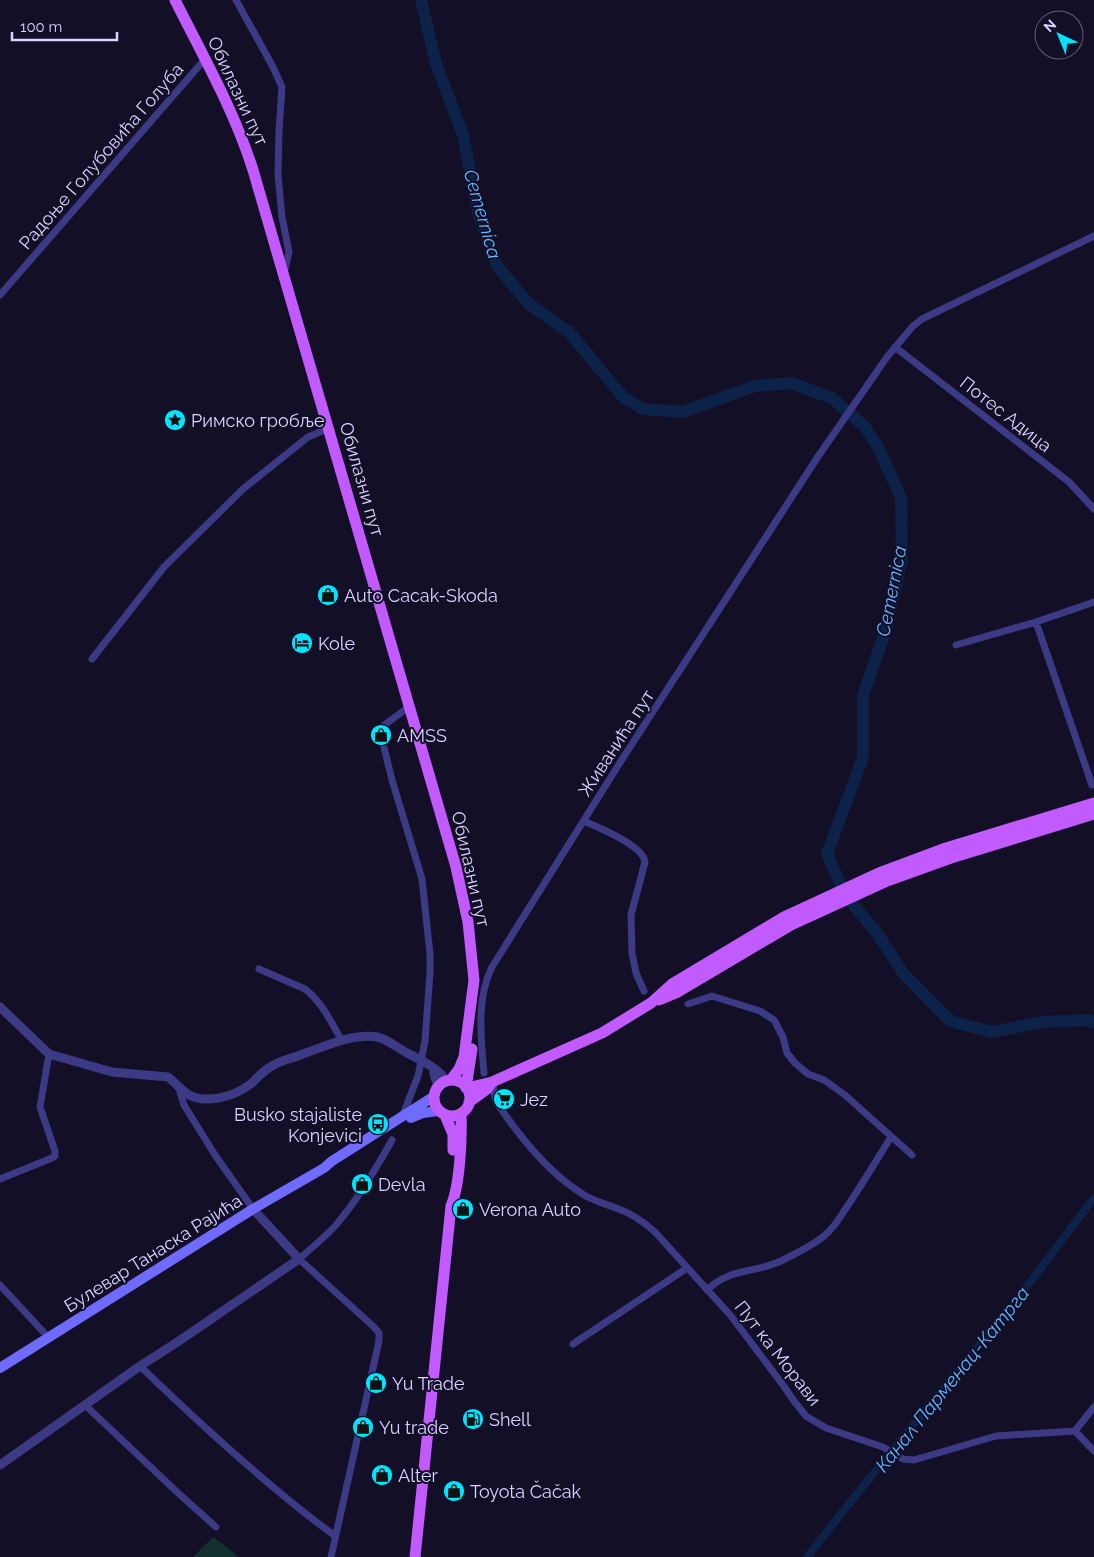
<svg xmlns="http://www.w3.org/2000/svg" width="1094" height="1557" font-family="Raleway,sans-serif">
<style>
.green{fill:#12302f}
.lines{fill:none;stroke-linecap:round;stroke-linejoin:round}
.canal{stroke:#0c2248;stroke-width:8}
.river{stroke:#0c2248;stroke-width:12}
.minor{stroke:#3d3a85;stroke-width:7}
.tertiary{stroke:#3d3a85;stroke-width:9}
.secondary{stroke:#6f6bff;stroke-width:10}
.primary{stroke:#c25bff;stroke-width:11}
.labels{text-anchor:middle;dominant-baseline:central;stroke-width:4;stroke-linejoin:round;paint-order:stroke}
.street-label{font-size:18px;fill:#d9d4ff;stroke:#130f26}
.poi-label{font-size:18px;fill:#d9d4ff;stroke:#130f26;text-anchor:start}
.water-label{font-size:19px;font-style:italic;fill:#62b6ff;stroke:#130f26}
</style>
<rect width="100%" height="100%" fill="#130f26"/>
<path class="green" d="M 213,1537 L 235,1554 L 238,1557 L 193,1557 Z"/>
<g class="lines">
<path class="canal" d="M 807,1557 L 856,1495 L 1028,1285 L 1094,1198"/>
<path class="river" d="M 421,0 L 436,64 L 463,135 L 478,212 L 497,266 L 529,304 L 570,333 L 623,397 L 643,409 L 683,412 L 755,386 L 791,383 L 832,398 L 865,427 L 877,445 L 901,498 L 902,558 L 887,627 L 863,695 L 863,757 L 827,854 L 846,896 L 877,933 L 903,973 L 950,1021 L 992,1032 L 1042,1022 L 1087,1020 L 1094,1022"/>
<path class="minor" d="M 236,0 L 273,67 L 282,87 L 279,131 L 278,175 L 282,217 L 289,252 L 284,274
M 0,295 L 205,59
M 895,347 L 1069,482 L 1094,509
M 1036,622 L 1092,785
M 956,645 L 1036,622 L 1094,602
M 92,659 L 164,567 L 243,489 L 308,437 L 329,428
M 584,821 C 599,828 643,845 645,862 L 631,915 L 632,953 L 636,973 L 644,991
M 259,969 L 305,989 C 322,1002 331,1022 342,1041
M 688,1004 L 712,996 L 760,1011 L 774,1020 L 783,1037 L 787,1053 L 795,1063 L 808,1074 L 824,1080 L 845,1095 L 912,1155
M 484,1073 C 481,1039 476,999 492,967 L 621,761 L 817,458 L 887,357 L 913,326 L 922,319 L 1094,236
M 493,1082 L 495,1098 L 499,1106 C 520,1137 549,1173 581,1193 C 592,1201 604,1203 616,1208 C 631,1213 644,1222 655,1232 L 731,1316 L 783,1385 L 794,1401 L 806,1416 L 826,1428 L 883,1447 L 903,1459 L 914,1460 L 996,1436 L 1075,1431 L 1094,1451
M 179,1089 L 184,1105 L 215,1155 L 253,1209
M 402,1117 L 418,1076 L 425,1041 L 430,973 L 430,954 L 422,879 L 392,780 L 380,731 L 383,726 L 410,706
M 0,1179 L 52,1158 L 55,1156 L 55,1151 L 40,1107 L 49,1054
M 0,1285 L 48,1337
M 707,1290 C 731,1267 753,1274 781,1261 C 795,1254 812,1246 824,1236 C 833,1229 840,1218 846,1208 C 862,1185 876,1161 891,1137
M 573,1344 L 687,1268
M 140,1366 C 202,1426 266,1485 335,1536
M 85,1405 L 177,1492 L 216,1527
M 1075,1431 L 1094,1407
M 331,1557 L 379,1341 L 379,1333 L 374,1327 L 299,1259 C 312,1248 325,1237 336,1225 C 358,1199 376,1169 392,1140"/>
<path class="tertiary" d="M 0,1007 L 49,1054 L 112,1072 L 168,1077 C 181,1087 186,1099 206,1099 C 223,1099 239,1093 252,1083 C 257,1078 262,1072 269,1068 C 278,1061 290,1059 300,1055 C 324,1047 352,1033 377,1037 C 387,1039 398,1048 407,1053 C 421,1060 438,1068 447,1081
M 434,1070 L 434,1074 L 438,1086
M 0,1465 L 140,1366 L 176,1343 L 299,1259 L 253,1209"/>
<path class="secondary" d="M 411,1118 L 423,1113 L 438,1111
M 0,1368 L 253,1209 L 324,1168 L 332,1161 L 433,1097"/>
<path class="primary" d="M 175,0 C 203,56 234,110 253,170 L 456,867 L 468,922 L 474,980 L 464,1057 L 459,1069 L 451,1080
M 659,1000 L 676,993 L 791,925 L 887,881 L 951,858 L 1094,814
M434 1098a18 18 0 1 1 36 0a18 18 0 1 1-36 0Z
M 466,1088 L 472,1049
M 467,1088 L 492,1082 L 602,1033 L 651,1003 L 672,984 L 784,917 L 879,873 L 946,848 L 1094,803
M 469,1102 L 487,1089 L 492,1082
M 445,1115 L 453,1134 L 453,1150
M 415,1557 L 451,1206 C 460,1185 462,1138 461,1114"/>
</g>
<defs>
<g id="sight-disc" transform="scale(1.125)"><circle r="9.5" fill="#00e5ff" stroke="#130f26"/><path d="M0-6L1.8-2.2L6-1.7L2.9 1.2L3.7 5.4L0 3.3L-3.7 5.4L-2.9 1.2L-6-1.7L-1.8-2.2Z" fill="#111"/></g>
<g id="shop-disc" transform="scale(1.125)"><circle r="9.5" fill="#00e5ff" stroke="#130f26"/><path d="M-5-2.5h2.3a2.7 3.5 0 0 1 5.4 0H5L5.5 6h-11ZM-1.5-2.5h3a1.5 2.3 0 0 0-3 0Z" fill="#111"/></g>
<g id="hotel-disc" transform="scale(1.125)"><circle r="9.5" fill="#00e5ff" stroke="#130f26"/><path d="M-6-4.5h1.5V1H6V5H4.5V3h-9V5H-6ZM-4 0a1.8 1.8 0 1 1 3.6 0ZM.5 0V-2.5h3Q6-2.5 6 0Z" fill="#111"/></g>
<g id="supermarket-disc" transform="scale(1.125)"><circle r="9.5" fill="#00e5ff" stroke="#130f26"/><path d="M-6-5.5h2.5l.6 2H6L4.5 2H-2.5L-4.4-4H-6ZM-1.5 3.2a1.3 1.3 0 1 0 .1 0ZM3 3.2a1.3 1.3 0 1 0 .1 0Z" fill="#111"/></g>
<g id="bus-disc" transform="scale(1.125)"><circle r="9.5" fill="#00e5ff" stroke="#130f26"/><path d="M-5-6H5V4H4V6H2V4H-2V6H-4V4H-5ZM-3.5-4V0h7V-4ZM-3.5 1.2v1.5H-2V1.2ZM2 1.2v1.5H3.5V1.2Z" fill="#111"/></g>
<g id="fuel-disc" transform="scale(1.125)"><circle r="9.5" fill="#00e5ff" stroke="#130f26"/><path d="M-5.5-6h7V0h2V4h1.3V-2.5L3-4.5l.8-.8L6-3V5H2.5V1h-1V6h-7ZM-4.2-4.7v3.2H.2V-4.7Z" fill="#111"/></g>
</defs>
<g fill-rule="evenodd">
<use href="#sight-disc" x="175" y="420"/>
<use href="#shop-disc" x="328" y="595"/>
<use href="#hotel-disc" x="302" y="643"/>
<use href="#shop-disc" x="381" y="735"/>
<use href="#supermarket-disc" x="504" y="1099"/>
<use href="#bus-disc" x="378" y="1124"/>
<use href="#shop-disc" x="362" y="1184"/>
<use href="#shop-disc" x="463" y="1209"/>
<use href="#shop-disc" x="376" y="1383"/>
<use href="#fuel-disc" x="473" y="1419"/>
<use href="#shop-disc" x="363" y="1427"/>
<use href="#shop-disc" x="382" y="1475"/>
<use href="#shop-disc" x="454" y="1491"/>
</g>
<g class="labels">
<g class="street-label">
<text transform="translate(238 91) rotate(65)">Обилазни пут</text>
<text transform="translate(101 156) rotate(-49)">Радоње Голубовића Голуба</text>
<text transform="translate(1006 414) rotate(38)">Потес Адица</text>
<text transform="translate(362 479) rotate(74)">Обилазни пут</text>
<text transform="translate(616 743) rotate(-57)">Живанића пут</text>
<text transform="translate(471 869) rotate(77)">Обилазни пут</text>
<text transform="translate(153 1253) rotate(-32)">Булевар Танаска Рајића</text>
<text transform="translate(778 1353) rotate(52)">Пут ка Морави</text>
</g>
<g class="poi-label">
<text x="191" y="420">Римско гробље</text>
<text x="344" y="595">Auto Cacak-Skoda</text>
<text x="318" y="643">Kole</text>
<text x="397" y="735">AMSS</text>
<text x="520" y="1099">Jez</text>
<text x="362" y="1114" text-anchor="end">Busko stajaliste<tspan x="362" dy="21">Konjevici</tspan></text>
<text x="378" y="1184">Devla</text>
<text x="479" y="1209">Verona Auto</text>
<text x="392" y="1383">Yu Trade</text>
<text x="489" y="1419">Shell</text>
<text x="379" y="1427">Yu trade</text>
<text x="398" y="1475">Alter</text>
<text x="470" y="1491">Toyota Čačak</text>
</g>
<g class="water-label">
<text transform="translate(483 214) rotate(74)">Cemernica</text>
<text transform="translate(891 591) rotate(-79)">Cemernica</text>
<text transform="translate(952 1379) rotate(-51)">Канал Парменац-Катрга</text>
</g>
</g>
<g transform="translate(1059 35) rotate(316)"><circle r="24" fill="#130f26" stroke="#625e7d"/>
<path d="M0-4L9 19L0 12L-9 19Z" fill="#00e5ff"/>
<text y="-8" font-size="14" font-weight="bold" text-anchor="middle" fill="#d9d4ff">N</text>
</g>
<path d="M12 32v8h105v-8" fill="none" stroke="#d9d4ff" stroke-width="2.5"/>
<text x="20" y="32" font-size="15" fill="#d9d4ff" stroke="#130f26" stroke-width="4" paint-order="stroke">100 m</text>
</svg>
